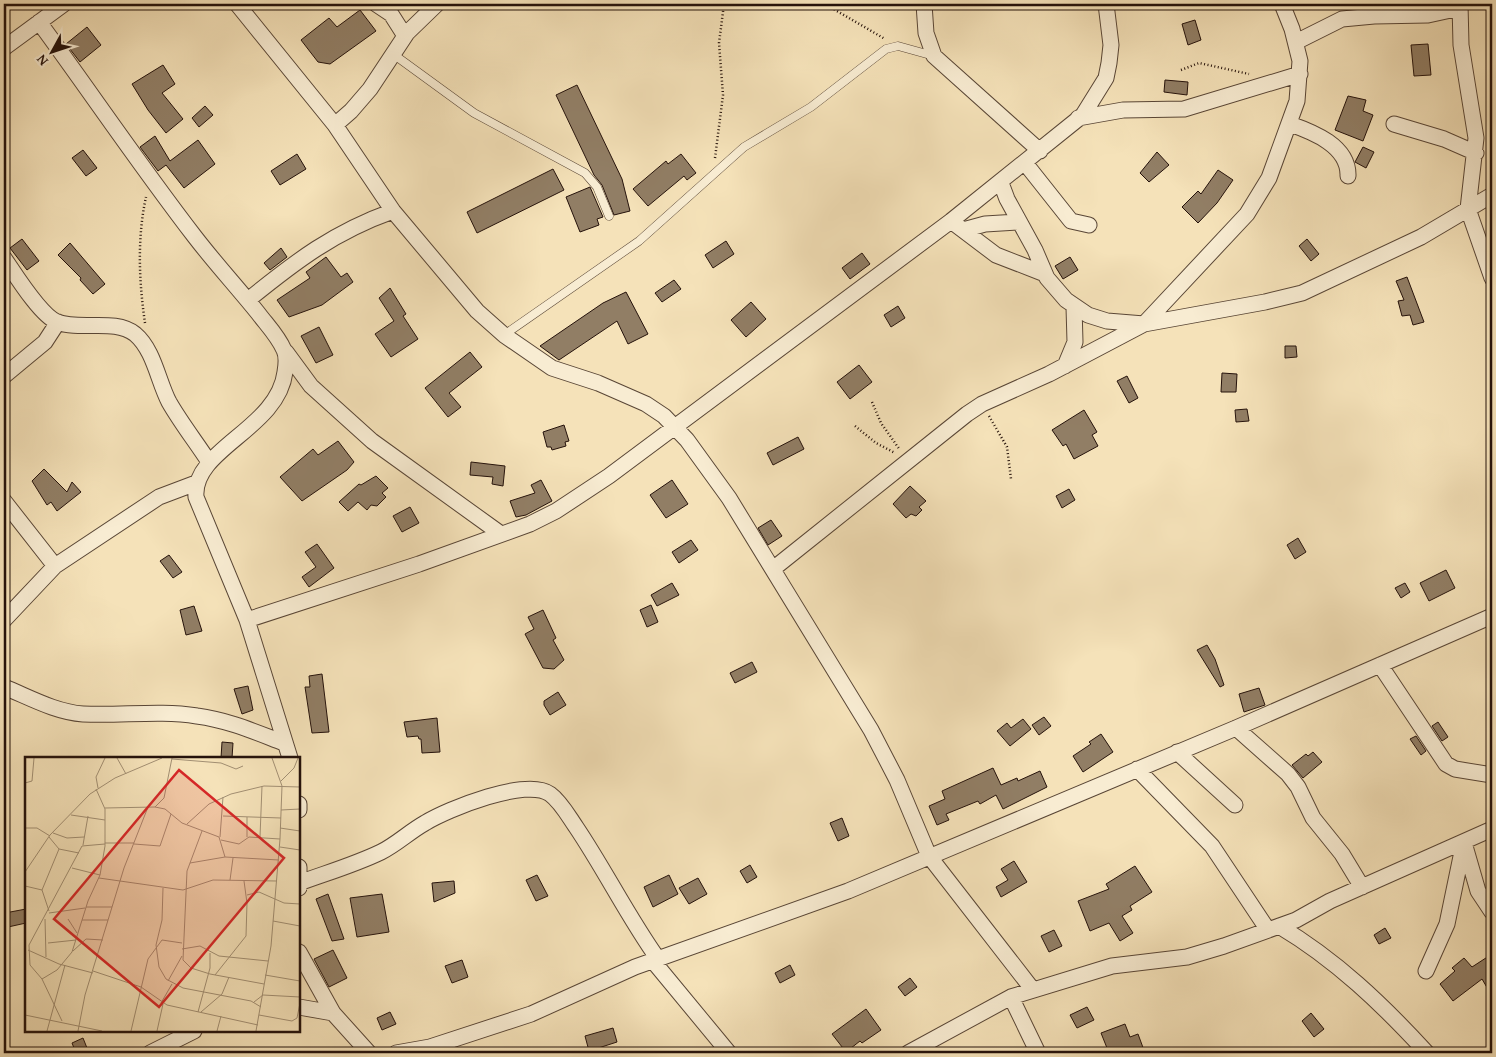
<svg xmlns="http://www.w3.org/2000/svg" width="1496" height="1057" font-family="'Gentium Book Plus',serif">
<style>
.building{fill:#917e65;stroke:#25120b}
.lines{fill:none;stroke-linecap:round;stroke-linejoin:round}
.service-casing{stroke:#594636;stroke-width:9}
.minor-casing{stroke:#594636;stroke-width:17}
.path{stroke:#25120b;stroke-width:2.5;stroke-dasharray:1 2.5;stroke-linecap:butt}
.service{stroke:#f8ecd2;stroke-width:8}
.minor{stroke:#f8ecd2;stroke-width:15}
.inset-road{fill:none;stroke:#a28f73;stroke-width:1}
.view{fill:#d62828;fill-opacity:0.15;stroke:#d62828;stroke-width:2.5}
.inset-edge{fill:none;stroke:#25120b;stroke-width:2.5}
</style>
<rect width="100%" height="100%" fill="#f5e2b9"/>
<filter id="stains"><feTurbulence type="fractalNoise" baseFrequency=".004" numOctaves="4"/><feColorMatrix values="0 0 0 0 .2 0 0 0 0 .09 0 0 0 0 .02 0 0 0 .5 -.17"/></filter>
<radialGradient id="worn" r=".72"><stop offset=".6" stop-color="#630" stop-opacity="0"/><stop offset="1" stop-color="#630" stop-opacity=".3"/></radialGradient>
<path class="building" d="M 360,10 L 376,31 L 330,64 L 318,62 L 301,40 L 329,18 L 337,27 Z
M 1195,20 L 1201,40 L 1188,45 L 1182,24 Z
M 87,27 L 101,45 L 80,62 L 66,44 Z
M 1428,44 L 1431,75 L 1414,76 L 1411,45 Z
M 163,65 L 175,84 L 162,93 L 183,119 L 166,133 L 148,110 L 132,84 Z
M 1165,80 L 1188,82 L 1187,95 L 1164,92 Z
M 577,85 L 622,179 L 630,211 L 614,215 L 602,185 L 594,175 L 556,95 Z
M 1348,96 L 1366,100 L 1363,111 L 1373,115 L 1363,141 L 1335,130 Z
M 205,106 L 213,115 L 199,127 L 192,118 Z
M 155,136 L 170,161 L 198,140 L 215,164 L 184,188 L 166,165 L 158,171 L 140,147 Z
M 1363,147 L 1374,152 L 1366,168 L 1355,162 Z
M 83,150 L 97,168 L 86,176 L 72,158 Z
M 1157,152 L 1169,165 L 1149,182 L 1140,173 Z
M 297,154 L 306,169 L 280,185 L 271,171 Z
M 681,154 L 696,173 L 687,180 L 684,176 L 648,206 L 633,189 L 666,161 L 668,164 Z
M 553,169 L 564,190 L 477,233 L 467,212 Z
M 1218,170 L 1233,180 L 1217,203 L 1198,223 L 1182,207 L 1198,191 L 1201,194 Z
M 590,187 L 603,217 L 597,219 L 599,225 L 580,232 L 566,197 Z
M 22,239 L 39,261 L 27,270 L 10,248 Z
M 1307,239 L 1319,254 L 1311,261 L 1299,246 Z
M 726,241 L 734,254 L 713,268 L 705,255 Z
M 70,243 L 105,284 L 93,294 L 80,280 L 81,278 L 58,255 Z
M 281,248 L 287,257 L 270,270 L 264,263 Z
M 862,253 L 870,264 L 850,279 L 842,268 Z
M 326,257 L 341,277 L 347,273 L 353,282 L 322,305 L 289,317 L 277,300 L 310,278 L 306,272 Z
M 1070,257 L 1078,270 L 1063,279 L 1055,266 Z
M 1407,277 L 1424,322 L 1413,325 L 1410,315 L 1402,316 L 1398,301 L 1404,300 L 1396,281 Z
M 674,280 L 681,289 L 662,302 L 655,293 Z
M 390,288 L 406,314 L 403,316 L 418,339 L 391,357 L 375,334 L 394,321 L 379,298 Z
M 626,292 L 648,334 L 628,344 L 617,321 L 559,360 L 540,346 L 603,303 Z
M 751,302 L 766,319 L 746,337 L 731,320 Z
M 898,306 L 905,318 L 891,327 L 884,315 Z
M 319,327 L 333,355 L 316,363 L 301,336 Z
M 1285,346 L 1296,346 L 1297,357 L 1285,358 Z
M 470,352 L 482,367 L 449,393 L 461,407 L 448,417 L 425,388 Z
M 859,365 L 872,382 L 850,399 L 837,382 Z
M 1222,373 L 1237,374 L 1236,392 L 1221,392 Z
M 1127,376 L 1138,398 L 1129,403 L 1117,381 Z
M 1247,409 L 1249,421 L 1236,422 L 1235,410 Z
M 1084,410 L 1097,432 L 1092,435 L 1098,446 L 1074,459 L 1066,444 L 1063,446 L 1052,430 Z
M 564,425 L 569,441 L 565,442 L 566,446 L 552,450 L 551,447 L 547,447 L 543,432 Z
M 798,437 L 804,449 L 773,465 L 767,453 Z
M 338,441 L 354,462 L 347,470 L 302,501 L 280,477 L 313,449 L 318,455 Z
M 471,462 L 505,466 L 503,486 L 492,484 L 493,477 L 470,475 Z
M 44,469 L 67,492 L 72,482 L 81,492 L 57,511 L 51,502 L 47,505 L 32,481 Z
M 376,476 L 388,488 L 382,493 L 386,497 L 377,506 L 371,505 L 367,510 L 358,502 L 348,511 L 339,502 L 359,484 L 361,485 Z
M 541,480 L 552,501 L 526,515 L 516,517 L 510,501 L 535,493 L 531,485 Z
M 672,480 L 688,504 L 666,518 L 650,495 Z
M 910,486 L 926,501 L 919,507 L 922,510 L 916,516 L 911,514 L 906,518 L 893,504 Z
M 1069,489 L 1075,500 L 1062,508 L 1056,496 Z
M 410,507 L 419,523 L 402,532 L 393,516 Z
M 771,520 L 782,536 L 768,545 L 758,528 Z
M 1298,538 L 1306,552 L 1295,559 L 1287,545 Z
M 691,540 L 698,550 L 679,563 L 672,552 Z
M 317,544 L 334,568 L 309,587 L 302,577 L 316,567 L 305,552 Z
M 169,555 L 182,572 L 173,578 L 160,561 Z
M 1446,570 L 1455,588 L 1429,601 L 1420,583 Z
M 672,583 L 679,595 L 657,606 L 651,595 Z
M 1405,583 L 1410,592 L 1401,598 L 1395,588 Z
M 651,605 L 658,622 L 647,627 L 640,610 Z
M 194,606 L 202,631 L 186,635 L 180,610 Z
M 543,610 L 556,638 L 553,640 L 564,660 L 554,669 L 543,668 L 525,634 L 534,629 L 528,617 Z
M 1207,645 L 1215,659 L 1224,685 L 1220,687 L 1197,650 Z
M 752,662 L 757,672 L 735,683 L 730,673 Z
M 322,674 L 329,732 L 312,733 L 305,687 L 310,687 L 309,676 Z
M 248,686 L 253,710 L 242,714 L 234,689 Z
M 1259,688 L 1265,705 L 1244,712 L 1239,694 Z
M 558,692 L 566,705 L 550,715 L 544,705 L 544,701 Z
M 1044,717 L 1051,726 L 1039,735 L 1032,725 Z
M 437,718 L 440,752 L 422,753 L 421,739 L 419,739 L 418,736 L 407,737 L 404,722 Z
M 1023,719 L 1031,729 L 1010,746 L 997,731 L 1007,723 L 1011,728 Z
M 1438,722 L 1448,737 L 1442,741 L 1432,726 Z
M 1101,734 L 1113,752 L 1083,772 L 1073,756 L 1091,744 L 1089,742 Z
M 1416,736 L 1426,751 L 1421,755 L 1410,739 Z
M 222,742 L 233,743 L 232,758 L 221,758 Z
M 1313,752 L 1322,762 L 1303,778 L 1292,765 L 1306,754 L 1308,756 Z
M 993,768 L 1001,785 L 1017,778 L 1018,781 L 1040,771 L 1047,787 L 1003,809 L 996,795 L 980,804 L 978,801 L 946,814 L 949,820 L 937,825 L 929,806 L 945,799 L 942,791 Z
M 842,818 L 849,836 L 838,841 L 830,823 Z
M 1014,861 L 1027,882 L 1001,897 L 996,887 L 1008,880 L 1001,869 Z
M 750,865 L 757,877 L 747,883 L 740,871 Z
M 1135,866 L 1152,892 L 1130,906 L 1132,910 L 1122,916 L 1133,933 L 1120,941 L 1109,923 L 1090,931 L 1078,901 L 1109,889 L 1106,884 Z
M 537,875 L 548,896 L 536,901 L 526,880 Z
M 669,875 L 678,894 L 653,907 L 644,887 Z
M 698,878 L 707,894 L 689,904 L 679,888 Z
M 454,881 L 455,893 L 434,902 L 432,883 Z
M 328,894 L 344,939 L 332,941 L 316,899 Z
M 382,894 L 389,932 L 357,937 L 350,898 Z
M 26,909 L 26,923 L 8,927 L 5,913 Z
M 1385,928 L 1391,938 L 1379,944 L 1374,935 Z
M 1054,930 L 1062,946 L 1049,952 L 1041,936 Z
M 333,950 L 347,978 L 329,987 L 314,959 Z
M 1492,954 L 1492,996 L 1482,979 L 1453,1001 L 1440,984 L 1455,971 L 1452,968 L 1464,958 L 1472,967 Z
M 462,960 L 468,977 L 452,983 L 445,966 Z
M 790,965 L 795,975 L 780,983 L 775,973 Z
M 910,978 L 917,987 L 905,996 L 898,987 Z
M 1087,1007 L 1094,1020 L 1077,1028 L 1070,1015 Z
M 866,1009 L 881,1030 L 862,1043 L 860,1041 L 846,1052 L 832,1034 Z
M 390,1012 L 396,1024 L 382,1030 L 377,1018 Z
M 1311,1013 L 1324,1029 L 1314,1037 L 1302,1021 Z
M 1125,1024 L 1130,1037 L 1138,1034 L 1145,1053 L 1109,1053 L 1101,1033 Z
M 613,1028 L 617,1042 L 589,1051 L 585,1036 Z
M 83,1038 L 89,1053 L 76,1053 L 72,1043 Z"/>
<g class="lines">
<g class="service-casing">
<path id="service" d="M 393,54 L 474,113 L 585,173 L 597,187 L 609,216
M 504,335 L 639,241 L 744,147 L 811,107 L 886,49 L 898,46 L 934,56"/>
</g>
<g class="minor-casing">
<path id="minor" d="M 237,4 L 335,125 L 393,211 L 477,311 L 504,335 L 552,368 L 598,383 L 646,404 L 664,416 L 687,440 L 729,498 L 871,730 L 897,780 L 929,856 L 1033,990
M 376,4 L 391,14 L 405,36
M 924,4 L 926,33 L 934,56 L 1040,151
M 1460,4 L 1461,45 L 1476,138 L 1468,209 L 1492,278
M 39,22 C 91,93 141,167 195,237 C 215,263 237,287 258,313 C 267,325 278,336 284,350 C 287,356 286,366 285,372 C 278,429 192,449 196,497 L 247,620 L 290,758
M 1296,42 L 1342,19 L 1374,16 L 1428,15 L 1460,8
M 4,48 L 64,4
M 1078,118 L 1123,110 L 1184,109 L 1300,74
M 1290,124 C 1313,132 1349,146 1348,176
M 1394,124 L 1444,139 L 1476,153
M 335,125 L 351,111 L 370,89 L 407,33 L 437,4
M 1025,163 L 1071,221 L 1089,225
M 1001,183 L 1007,199 L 1035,250 L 1047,278 L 1066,300 L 1088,315 L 1107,321 L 1144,324 L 1265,302 L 1302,293 L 1421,237 L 1492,195
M 951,221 L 996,255 L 1045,274
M 963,230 L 985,224 L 1018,222
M 4,258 C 15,274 40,315 57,322 C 81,331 115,318 135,334 C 154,350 158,381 169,402 C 181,423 196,442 209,462
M 248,300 C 296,261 334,232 393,211
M 286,352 L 311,386 L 372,441 L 501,534
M 1065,366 L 1075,342 L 1074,307
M 4,376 L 45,342 L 58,322
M 4,501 L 55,566
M 773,569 L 967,414 L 982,404 L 1049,374 L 1144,324 L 1247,214 L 1269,178 L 1297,101 L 1300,61 L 1292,29 L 1282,4
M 4,620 L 55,566 L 159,497 L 196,483
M 247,620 L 419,564 L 530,524 L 556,511 L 609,476 L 951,221 L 1083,115 L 1106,78 L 1109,63 L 1111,45 L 1106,4
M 1380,665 L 1446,764 L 1455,769 L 1492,775
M 4,687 C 29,697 55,712 83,714 C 121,716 159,710 197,716 C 228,720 255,732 284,743
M 1236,728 L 1288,774 L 1298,787 L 1313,818 L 1342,854 L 1362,887
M 1177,752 L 1235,805
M 1137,769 L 1212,846 L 1268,930
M 299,804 L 299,810
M 1465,846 L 1478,891 L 1492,912
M 299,867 L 299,888
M 299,883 C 326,873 354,865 381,852 C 397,844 409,832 425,823 C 448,809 527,777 550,794 C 561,802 569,817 576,827 C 605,870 628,917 658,959
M 1279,926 C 1336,960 1382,1004 1427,1053
M 299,952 L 333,1013
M 653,961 L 729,1053
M 1426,971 L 1447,924 L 1464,842
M 1011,997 L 1038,1053
M 299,1007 L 333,1013 L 369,1053
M 150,1053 L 194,1031
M 396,1053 L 430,1047 L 531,1014 L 635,967 L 848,891 L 1236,728 L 1492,616
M 908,1053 L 1011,997 L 1112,966 L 1187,957 L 1224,946 L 1296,920 L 1330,901 L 1492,829"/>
</g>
<path class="path" d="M 825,4 L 885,39
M 1181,70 L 1199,63 L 1249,74
M 715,158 L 723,95 L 719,43 L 724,4
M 145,323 C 139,282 137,238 146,197
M 872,402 L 881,423 L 900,450
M 989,416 L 1007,447 L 1011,479
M 855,426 L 876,443 L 895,453"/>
<use href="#service" class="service"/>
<use href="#minor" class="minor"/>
</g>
<g transform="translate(25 757)">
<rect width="275" height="275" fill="#f5e2b9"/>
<path class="inset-road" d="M 92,1 L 101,17M 147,2 L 196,6 L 211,12 L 218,9M 256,24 L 269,11 L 273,1M 0,26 L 7,24 L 9,1M 73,31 L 71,20 L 80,1M 130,50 L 140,52 L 157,66 L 194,80 L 200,100 L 254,103M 80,51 L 130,50 L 139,41 L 147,1M 256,53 L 275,52M 46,58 L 80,63M 198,59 L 256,61M 222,60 L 222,80M 162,67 L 184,47 L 206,37 L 239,29 L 275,30M 0,71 L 12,71 L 25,79M 255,71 L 275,74M 177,74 L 162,114 L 158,203 L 166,211 L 185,217 L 239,227M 28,76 L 42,81 L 59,80M 24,80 L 34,92 L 54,96M 195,80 L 198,40M 235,80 L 237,29M 196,83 L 214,87 L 224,80 L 255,82M 80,86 L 109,86M 109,87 L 135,89 L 146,57M 58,88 L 63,59M 255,90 L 275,93M 165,106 L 200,100M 47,111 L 75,118M 0,115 L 25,78 L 65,37 L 90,21 L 137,1M 74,121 L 158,133 L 188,123 L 252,124M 205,123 L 208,101M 0,129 L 17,133M 138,131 L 137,163 L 131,188 L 134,210 L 141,222 L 158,231 L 226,244 L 236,250M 222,138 L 234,135 L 259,146 L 275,147M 61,150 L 87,150M 24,154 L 17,133 L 34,92M 24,156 L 60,151M 20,162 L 21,200M 43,162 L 52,176M 57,163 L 83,163M 248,164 L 275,169M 23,186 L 51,183M 157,192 L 175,189 L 194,199 L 243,204M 3,193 L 34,207 L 68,216M 48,194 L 61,182 L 78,183M 68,214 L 116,230 L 142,248 L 233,268M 190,218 L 221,179 L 222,146 L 219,124M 240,218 L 275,224M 17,222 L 5,208 L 4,188 L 57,89 L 80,87M 143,224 L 157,199M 229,245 L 238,238 L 275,240M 136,246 L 147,227M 173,255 L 185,211 L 185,196M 176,255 L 197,237 L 204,220M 0,258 L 77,274M 234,258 L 267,264 L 272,261 L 275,246M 37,264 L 17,222 L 32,213 L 47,195 L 63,144 L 75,118 L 80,89 L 80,52 L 71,32M 22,274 L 40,208M 53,274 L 60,238 L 99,111 L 123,50M 106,274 L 123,202 L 137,183 L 157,186M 132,274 L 138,247M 192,274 L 196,259M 231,274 L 246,189 L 255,82 L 257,29 L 247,1"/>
<path class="view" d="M 154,13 L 259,101 L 134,250 L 29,162 Z"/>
<rect width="275" height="275" class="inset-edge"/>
</g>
<rect width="1496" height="1057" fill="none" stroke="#f5e2b9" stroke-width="20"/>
<rect x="5" y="5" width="1486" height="1047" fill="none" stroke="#25120b" stroke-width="2.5"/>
<rect x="10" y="10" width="1476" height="1037" fill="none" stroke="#25120b"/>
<g transform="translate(52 52) rotate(230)" stroke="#f8ecd2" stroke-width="4" paint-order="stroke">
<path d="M0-4L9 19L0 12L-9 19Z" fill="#25120b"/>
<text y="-8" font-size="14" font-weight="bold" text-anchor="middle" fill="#25120b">N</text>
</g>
<rect width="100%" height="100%" filter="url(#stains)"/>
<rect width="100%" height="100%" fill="url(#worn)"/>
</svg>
